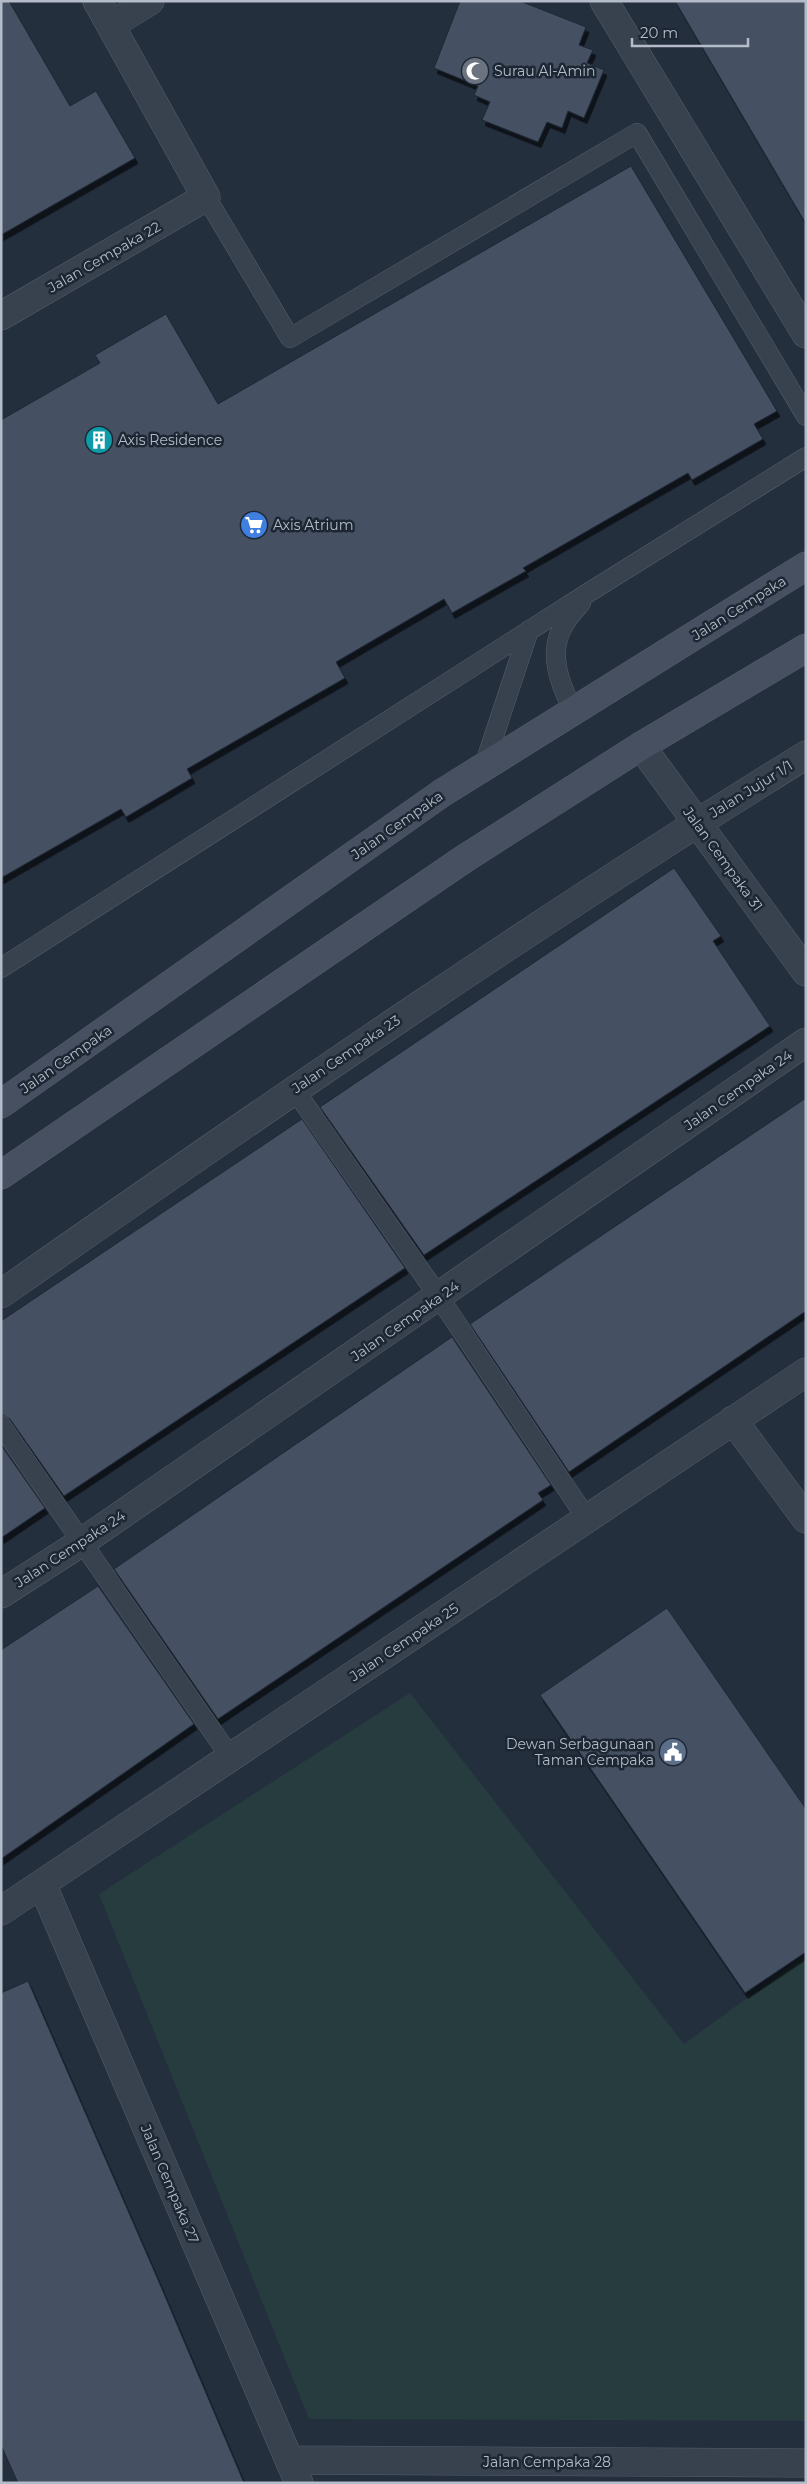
<svg xmlns="http://www.w3.org/2000/svg" width="807" height="2484" font-family="Montserrat,sans-serif">
<style>
.green{fill:#263c3f}
.building{fill:#455162;stroke:#1f2835;filter:url(#shadow)}
.lines{fill:none;stroke-linecap:round;stroke-linejoin:round}
.lane-casing{stroke:#565f6c;stroke-width:20}
.street-casing{stroke:#565f6c;stroke-width:29}
.secondary-casing{stroke:#565f6c;stroke-width:29}
.lane{stroke:#38414e;stroke-width:19}
.street{stroke:#38414e;stroke-width:28}
.secondary{stroke:#465061;stroke-width:28}
.labels{text-anchor:middle;dominant-baseline:central;stroke-width:5;stroke-linejoin:round;paint-order:stroke}
.poi-label{font-size:14px;fill:#b4bcc9;stroke:#1d2633;text-anchor:start}
.street-label{font-size:14px;fill:#b4bcc9;stroke:#1d2633}
</style>
<defs>
<filter id="shadow"><feDropShadow dx="3" dy="5.5" stdDeviation="0" flood-color="#0009"/></filter>
</defs>
<rect width="100%" height="100%" fill="#242f3e"/>
<path class="green" d="M 410,1693 L 684,2044 L 806,1955 L 806,2421 L 309,2419 L 99,1894 Z"/>
<path class="building" d="M 1,1 L 9,1 L 70,106 L 96,91 L 135,158 L 1,235 Z
M 460,1 L 520,1 L 586,27 L 579,45 L 593,50 L 587,63 L 604,70 L 584,118 L 568,111 L 562,128 L 547,122 L 538,142 L 482,120 L 490,102 L 474,95 L 478,86 L 434,68 Z
M 675,1 L 806,1 L 806,224 Z
M 631,166 L 777,411 L 754,424 L 763,439 L 692,480 L 688,473 L 523,568 L 526,571 L 452,613 L 444,599 L 336,662 L 345,678 L 187,769 L 192,778 L 126,817 L 121,809 L 1,878 L 1,420 L 100,363 L 95,355 L 166,314 L 218,404 Z
M 674,868 L 721,936 L 713,941 L 770,1026 L 424,1255 L 320,1107 Z
M 806,1098 L 806,1311 L 569,1472 L 470,1324 Z
M 302,1119 L 405,1268 L 64,1496 L 10,1419 L 1,1414 L 1,1321 Z
M 452,1337 L 551,1485 L 538,1493 L 543,1500 L 218,1719 L 114,1569 Z
M 1,1445 L 45,1508 L 1,1538 Z
M 98,1586 L 194,1724 L 1,1859 L 1,1650 Z
M 667,1608 L 806,1809 L 806,1952 L 745,1993 L 540,1695 Z
M 28,1981 L 159,2282 L 244,2483 L 18,2483 L 1,2445 L 1,1993 Z"/>
<g class="lines">
<g class="lane-casing">
<path id="lane" d="M 206,197 L 290,338 L 637,133 L 806,416
M 573,710 C 560,685 547,652 564,625 C 568,617 575,610 581,603
M 484,766 L 529,630
M 1,968 L 591,591 L 806,457
M 294,1089 L 439,1297 L 587,1519
M 1,1425 L 231,1758"/>
</g>
<g class="street-casing">
<path id="street" d="M 604,1 L 806,334
M 111,25 L 150,1
M 1,316 L 206,197 L 97,1
M 641,746 L 806,972
M 1,1294 C 265,1109 531,925 806,755
M 733,1420 L 806,1519
M 1,1594 L 82,1542 L 806,1042
M 42,1884 L 299,2483
M 1,1911 L 806,1372
M 289,2460 L 806,2463"/>
</g>
<g class="secondary-casing">
<path id="secondary" d="M 1,1104 L 442,793 L 806,566
M 1,1175 L 464,859 L 641,746 L 806,648"/>
</g>
<use href="#lane" class="lane"/>
<use href="#street" class="street"/>
<use href="#secondary" class="secondary"/>
</g>
<defs>
<g id="mosque-disc" transform="scale(1.4375)"><circle r="9.5" fill="#6b7280" stroke="#1d2633"/><path d="M3.5-4.9A6 6 0 1 0 3.5 4.9A5 5 0 1 1 3.5-4.9Z" fill="#fff"/></g>
<g id="building-disc" transform="scale(1.4375)"><circle r="9.5" fill="#0f9aa8" stroke="#1d2633"/><path d="M-4-6H4V6H1V3H-1V6H-4ZM-2.5-4.3h1.7v1.8h-1.7ZM.8-4.3h1.7v1.8H.8ZM-2.5-1h1.7V.8h-1.7ZM.8-1h1.7V.8H.8Z" fill="#fff"/></g>
<g id="supermarket-disc" transform="scale(1.4375)"><circle r="9.5" fill="#3f7fe0" stroke="#1d2633"/><path d="M-6-5.5h2.5l.6 2H6L4.5 2H-2.5L-4.4-4H-6ZM-1.5 3.2a1.3 1.3 0 1 0 .1 0ZM3 3.2a1.3 1.3 0 1 0 .1 0Z" fill="#fff"/></g>
<g id="civic-disc" transform="scale(1.4375)"><circle r="9.5" fill="#5c6f8a" stroke="#1d2633"/><path d="M-.6-6.5H3V-4.5H.6V-3L4-1V1h2V6H-6V1h2V-1L-.6-3ZM-1.2 2.5V6h2.4V2.5Z" fill="#fff"/></g>
</defs>
<g fill-rule="evenodd">
<use href="#mosque-disc" x="475" y="71"/>
<use href="#building-disc" x="99" y="440"/>
<use href="#supermarket-disc" x="254" y="525"/>
<use href="#civic-disc" x="673" y="1752"/>
</g>
<g class="labels">
<g class="poi-label">
<text x="494" y="71">Surau Al-Amin</text>
<text x="118" y="440">Axis Residence</text>
<text x="273" y="525">Axis Atrium</text>
<text x="654" y="1744" text-anchor="end">Dewan Serbagunaan<tspan x="654" dy="16">Taman Cempaka</tspan></text>
</g>
<g class="street-label">
<text transform="translate(104 257) rotate(-30)">Jalan Cempaka 22</text>
<text transform="translate(739 608) rotate(-32)">Jalan Cempaka</text>
<text transform="translate(751 789) rotate(-32)">Jalan Jujur 1/1</text>
<text transform="translate(397 825) rotate(-35)">Jalan Cempaka</text>
<text transform="translate(723 859) rotate(54)">Jalan Cempaka 31</text>
<text transform="translate(346 1054) rotate(-34)">Jalan Cempaka 23</text>
<text transform="translate(66 1059) rotate(-35)">Jalan Cempaka</text>
<text transform="translate(738 1090) rotate(-35)">Jalan Cempaka 24</text>
<text transform="translate(405 1321) rotate(-35)">Jalan Cempaka 24</text>
<text transform="translate(70 1549) rotate(-33)">Jalan Cempaka 24</text>
<text transform="translate(404 1642) rotate(-34)">Jalan Cempaka 25</text>
<text transform="translate(170 2184) rotate(67)">Jalan Cempaka 27</text>
<text x="547" y="2462">Jalan Cempaka 28</text>
</g>
</g>
<rect width="807" height="2484" fill="none" stroke="#b4bcc9" stroke-width="5"/>
<path d="M632 38v8h116v-8" fill="none" stroke="#b4bcc9" stroke-width="2.5"/>
<text x="640" y="38" font-size="15" fill="#b4bcc9" stroke="#1d2633" stroke-width="4" paint-order="stroke">20 m</text>
</svg>
